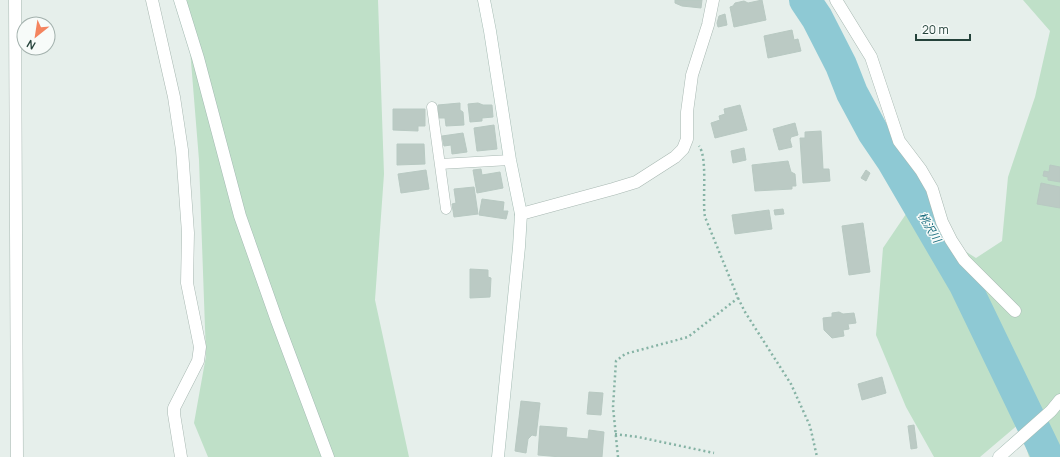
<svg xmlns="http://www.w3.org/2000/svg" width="1060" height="457" font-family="Manrope,'Noto Sans JP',sans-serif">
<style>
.green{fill:#bfe0c8}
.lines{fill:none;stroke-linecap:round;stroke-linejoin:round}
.river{stroke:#8ec9d4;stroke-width:32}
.building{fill:#bbcac4;stroke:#b8c9c2}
.lane-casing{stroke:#a8b8b2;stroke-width:11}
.street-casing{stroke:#a8b8b2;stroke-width:13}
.secondary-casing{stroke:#a4bbb3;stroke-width:13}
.path{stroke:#86b3a5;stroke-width:2.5;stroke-dasharray:2 3;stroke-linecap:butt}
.lane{stroke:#fff;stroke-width:10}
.street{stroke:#fff;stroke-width:12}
.secondary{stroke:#fff;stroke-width:12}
.labels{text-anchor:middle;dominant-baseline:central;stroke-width:3;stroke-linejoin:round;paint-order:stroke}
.water-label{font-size:11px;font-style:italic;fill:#1c6f80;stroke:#f7fbf9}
</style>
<rect width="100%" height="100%" fill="#e6efeb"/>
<path class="green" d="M 186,0 L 378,0 L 384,174 L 375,300 L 409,457 L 208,457 L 194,423 L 206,356 L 199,160 Z
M 1023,0 L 1060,0 L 1060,457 L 1029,457 L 1019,424 L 980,457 L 934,457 L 906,407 L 876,335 L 883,248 L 906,214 L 976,258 L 1002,241 L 1008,177 L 1035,97 L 1050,31 Z"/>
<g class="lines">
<path class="river" d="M 805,0 L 817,18 L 841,65 L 852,93 L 873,132 L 892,160 L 965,285 L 1048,457"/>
</g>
<path class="building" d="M 675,0 L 702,0 L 701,8 L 682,6 L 675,3 Z
M 762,0 L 766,20 L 734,27 L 730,7 L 733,6 L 735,3 L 744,1 L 748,3 Z
M 725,14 L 727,25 L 718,27 L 717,23 L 719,16 Z
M 792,30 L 794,40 L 798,39 L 801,51 L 768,58 L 764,36 Z
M 460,103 L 460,110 L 463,112 L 464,125 L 446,126 L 445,118 L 439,118 L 438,105 Z
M 478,103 L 483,105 L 492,105 L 493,117 L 482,118 L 482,121 L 470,122 L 468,104 Z
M 740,105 L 747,130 L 715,138 L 711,123 L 720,120 L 719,116 L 725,114 L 724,109 Z
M 393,109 L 425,109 L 425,126 L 418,126 L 418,131 L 393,130 Z
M 795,123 L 798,135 L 791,137 L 790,140 L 792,147 L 779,150 L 773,129 Z
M 494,125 L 497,149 L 477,151 L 474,128 Z
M 821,131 L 823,169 L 829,169 L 830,181 L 803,183 L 800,138 L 805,138 L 805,132 Z
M 463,133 L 467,152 L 452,154 L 451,145 L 444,146 L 442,136 Z
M 397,144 L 424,144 L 425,164 L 397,165 Z
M 744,148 L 746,160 L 733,163 L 731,151 Z
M 788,161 L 791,172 L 795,174 L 796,186 L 792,186 L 792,189 L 755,191 L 752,165 Z
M 1050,165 L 1060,167 L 1060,182 L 1048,180 L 1048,177 L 1043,176 L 1044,171 L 1049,172 Z
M 481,169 L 482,175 L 500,172 L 503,188 L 477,193 L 473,170 Z
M 426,170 L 429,189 L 401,193 L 398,174 Z
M 866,170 L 870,173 L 866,181 L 861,178 Z
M 1041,183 L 1060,187 L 1060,208 L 1037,204 Z
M 474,187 L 478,214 L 454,217 L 452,204 L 456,203 L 454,189 Z
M 482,199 L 504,202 L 503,211 L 508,211 L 506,219 L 479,215 Z
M 783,209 L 784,214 L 775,215 L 774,210 Z
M 769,210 L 772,229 L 735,234 L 732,215 Z
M 863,223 L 870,272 L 849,275 L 842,226 Z
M 470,269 L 488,270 L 488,277 L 491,278 L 490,297 L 470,298 Z
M 839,312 L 843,314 L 854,313 L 856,323 L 848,324 L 849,329 L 843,330 L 844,336 L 832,338 L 824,330 L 823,318 L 832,317 L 832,313 Z
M 882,377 L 886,393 L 862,400 L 858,384 Z
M 589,392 L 603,393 L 601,415 L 587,414 Z
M 521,401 L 540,403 L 536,436 L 532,435 L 528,439 L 526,453 L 515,451 Z
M 914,425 L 917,448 L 911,449 L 908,426 Z
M 540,426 L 567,428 L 566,437 L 588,439 L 589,430 L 604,432 L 602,457 L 561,457 L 538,455 Z"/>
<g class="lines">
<g class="lane-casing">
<path id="lane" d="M 432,107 L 446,209
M 440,164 L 510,160"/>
</g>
<g class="street-casing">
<path id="street" d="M 15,0 L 17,457
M 152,0 L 174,97 L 182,150 L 188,233 L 187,283 L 200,347 L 198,361 L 174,408 L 174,414 L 181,457
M 836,0 L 871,57 L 899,141 L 921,170 L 932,189 L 942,222 L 951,240 L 964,260 L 1015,311
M 521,214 L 613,189 L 636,182 L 675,157 L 683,149 L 687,139 L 687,112 L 692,75 L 708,25 L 713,0"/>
</g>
<g class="secondary-casing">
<path id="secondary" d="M 180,0 L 198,58 L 240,216 L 277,321 L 328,457
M 484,0 L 490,31 L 510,160 L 521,214 L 519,247 L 498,457
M 999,457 L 1051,411 L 1060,400"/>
</g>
<path class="path" d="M 738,298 L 745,312 L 791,384 L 810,426 L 817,457
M 615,434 L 638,437 L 714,453
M 618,457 L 613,407 L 616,361 L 625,354 L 688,337 L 738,298 L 705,217 C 702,199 708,158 699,146"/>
<use href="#lane" class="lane"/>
<use href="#street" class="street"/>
<use href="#secondary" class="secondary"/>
</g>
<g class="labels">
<g class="water-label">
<text transform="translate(930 227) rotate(59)">桃沢川</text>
</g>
</g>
<g transform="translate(36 36) rotate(210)"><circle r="19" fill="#f7fbf9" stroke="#a3b1ad"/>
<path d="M0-3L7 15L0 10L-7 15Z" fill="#f4845f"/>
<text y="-6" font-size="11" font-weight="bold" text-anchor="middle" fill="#24423a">N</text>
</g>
<path d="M916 34v6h54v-6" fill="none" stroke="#24423a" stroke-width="2"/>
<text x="922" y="34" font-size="12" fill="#24423a" stroke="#f7fbf9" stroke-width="3" paint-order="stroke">20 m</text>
</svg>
